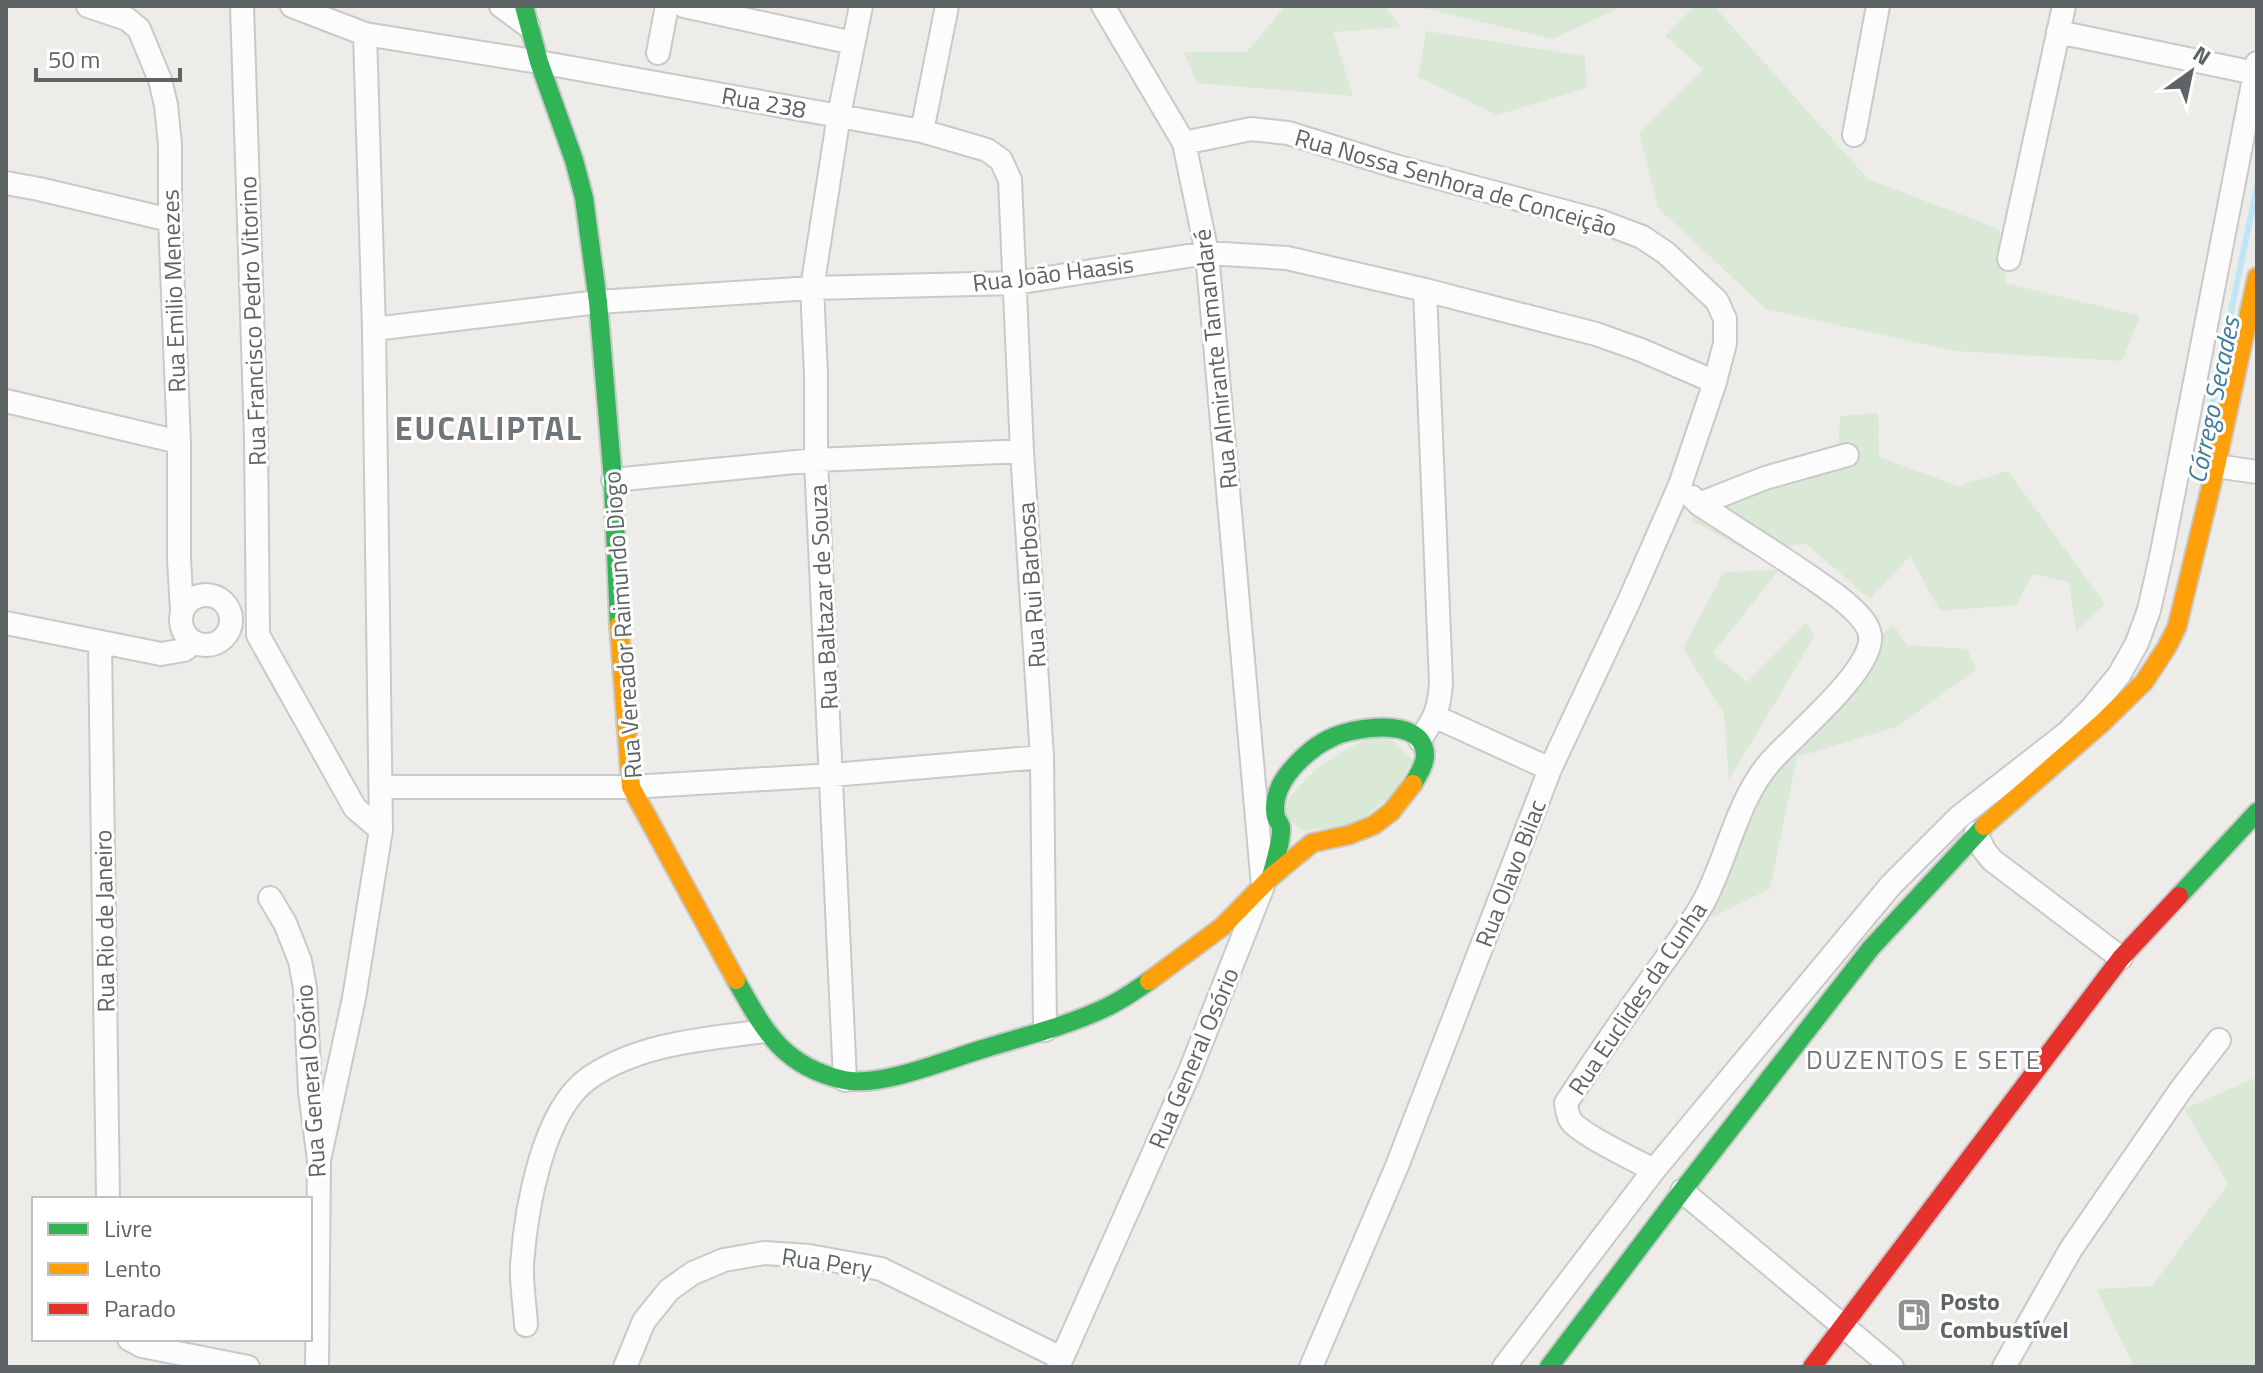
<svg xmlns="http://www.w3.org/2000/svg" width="2263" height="1373" font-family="'Titillium Web',sans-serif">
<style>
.green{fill:#dae9d5}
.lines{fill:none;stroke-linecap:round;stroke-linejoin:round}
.stream{stroke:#bee6f6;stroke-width:6}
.street-casing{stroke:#c8c9c8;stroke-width:26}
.fast-casing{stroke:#c8c9c8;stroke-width:22}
.slow-casing{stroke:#c8c9c8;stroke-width:22}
.jam-casing{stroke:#c8c9c8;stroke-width:22}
.street{stroke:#fcfcfc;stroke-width:22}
.fast{stroke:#30b455;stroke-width:18}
.slow{stroke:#ff9f0a;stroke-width:18}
.jam{stroke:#e5322d;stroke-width:18}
.labels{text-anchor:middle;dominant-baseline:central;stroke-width:6;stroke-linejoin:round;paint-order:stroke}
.street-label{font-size:24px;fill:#5e6366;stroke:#fff}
.poi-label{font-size:24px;font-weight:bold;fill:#5e6366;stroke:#fff;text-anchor:start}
.water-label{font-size:26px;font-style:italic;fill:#407a9d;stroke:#fff}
.neighbourhood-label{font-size:26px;letter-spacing:2px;fill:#6f7578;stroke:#fff}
.district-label{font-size:32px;font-weight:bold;letter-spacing:2px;fill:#6f7578;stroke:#fff}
</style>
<rect width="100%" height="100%" fill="#eeece9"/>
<path class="green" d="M 1285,6 L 1385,6 L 1401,27 L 1333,32 L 1353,96 L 1197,83 L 1184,52 L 1247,52 Z
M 1414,6 L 1623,6 L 1553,39 Z
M 1695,6 L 1714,6 L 1868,179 L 1999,229 L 2006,283 L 2140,316 L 2122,361 L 1955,351 L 1766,309 L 1658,208 L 1639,132 L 1703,69 L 1665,36 Z
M 1426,31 L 1585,56 L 1587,88 L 1497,115 L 1418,77 Z
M 1878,413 L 1879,457 L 1958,486 L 2008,471 L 2105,604 L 2076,631 L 2069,582 L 2033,574 L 2016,605 L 1940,611 L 1910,556 L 1870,599 L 1806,544 L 1746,551 L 1691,520 L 1734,476 L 1838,466 L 1840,416 Z
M 1779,570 L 1713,653 L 1747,682 L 1806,623 L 1815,635 L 1729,780 L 1724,714 L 1683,648 L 1724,572 Z
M 1893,624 L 1907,645 L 1967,649 L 1976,670 L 1896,727 L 1797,757 L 1770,889 L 1713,917 L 1700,912 L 1752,793 L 1797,720 Z
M 1373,736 L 1394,741 L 1413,760 L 1393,794 L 1355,825 L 1301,831 L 1281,811 C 1306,772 1331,755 1373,736 Z
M 2257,1077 L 2257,1367 L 2134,1367 L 2096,1289 L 2152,1286 L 2228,1184 L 2184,1109 Z"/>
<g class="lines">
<path class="stream" d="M 2209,419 L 2257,186"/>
<g class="street-casing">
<path id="street" d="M 88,6 L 127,19 L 139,29 L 160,80 L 166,105 L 170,145 L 170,220 L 179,442 L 179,559 L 182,611
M 242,6 L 256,437 L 258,635 L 355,808 L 381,830
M 292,6 L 365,34 L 539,62 L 922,131 L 987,150 L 1001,160 L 1010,180 L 1022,451 L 1042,757 L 1045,1030
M 501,6 L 528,26
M 684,6 L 853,43
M 2058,32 L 2255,73
M 658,53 L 667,6
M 922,131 L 947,6
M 1854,135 L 1878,6
M 1184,143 L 1251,129 L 1288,133 L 1398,167 L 1600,221 L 1642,237 L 1666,253 L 1717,301 L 1725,319 L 1725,343 L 1715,382 L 1680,485 L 1630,599 L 1550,769 L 1397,1166 L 1311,1367
M 6,183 L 39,189 L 170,220
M 2009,259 L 2064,6
M 374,329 L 598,302 L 812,288 L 1015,283 L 1207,253 L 1287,258 L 1425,290 L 1596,334 L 1641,350 L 1715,382
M 6,401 L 179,442
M 2216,466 L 2257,472
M 613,480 L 816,460 L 1022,451
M 1692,497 L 1699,504 L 1765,478 L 1847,455
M181 620a25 25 0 1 1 50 0a25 25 0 1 1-50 0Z
M 6,623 L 161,654 L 184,650 L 194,643
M 100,643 L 108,1199
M 1436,717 L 1550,769
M 1420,740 C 1435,717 1439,711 1441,683 L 1425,290
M 381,787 L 631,787 L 832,775 L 1042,757
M 1976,833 L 1984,850 L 1992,860 L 2121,958
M 270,898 L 285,923 L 300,961 L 305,988 L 310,1091 L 319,1160 L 317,1367
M 845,1080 L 816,460 L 816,374 L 812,288 L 839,115 L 861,6
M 319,1160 L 354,998 L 381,830 L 374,329 L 365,34
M 1654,1170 C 1636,1161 1582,1135 1571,1121 C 1567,1115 1567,1109 1566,1103 C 1592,1064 1618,1025 1645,988 C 1665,959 1686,933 1703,903 C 1728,857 1736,801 1771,761 C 1793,736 1875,669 1870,635 C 1868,621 1851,607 1840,598 C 1796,565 1746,535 1699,504
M 1682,1191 L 1892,1367
M 526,1325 C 525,1305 521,1284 522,1264 C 526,1210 542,1111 589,1078 C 640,1043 705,1039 765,1031
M 129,1339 L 142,1346 L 248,1367
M 625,1367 L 644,1321 L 669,1290 L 693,1273 L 724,1260 L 764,1253 L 809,1256 L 881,1269 L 1061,1358
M 1058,1367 L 1190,1071 L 1263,886 L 1207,253 L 1184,143 L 1103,6
M 1504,1367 L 1654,1170 L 1891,885 L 1959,817 L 2067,733 L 2091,709 L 2119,675 L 2137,643 L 2149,610 L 2161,557 L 2257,63
M 2004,1367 L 2071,1249 L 2182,1088 L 2219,1040"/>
</g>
<g class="fast-casing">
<path id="fast" d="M 524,6 L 539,62 L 574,160 L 584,198 L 598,302 L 613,480 L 619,625
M 1271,877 C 1274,864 1282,841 1281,828 C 1281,824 1277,821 1276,817 C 1273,805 1277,791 1283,781 C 1293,765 1312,747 1329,739 C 1351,727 1424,715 1425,755 C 1425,765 1418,775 1413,784
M 2179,896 L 2257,812
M 736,980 C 764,1030 782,1066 844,1080 C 881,1088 948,1059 986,1048 C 1025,1036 1070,1025 1107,1007 C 1122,1000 1136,990 1149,981
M 1549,1367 L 1682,1191 L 1871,948 L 1984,826"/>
</g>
<g class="slow-casing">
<path id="slow" d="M 619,625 L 631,787 L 736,980
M 1984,826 L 2102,723 L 2144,682 L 2167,647 L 2177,627 L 2216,466 L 2257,277
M 1149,981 L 1222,927 L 1271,877 L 1312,843 L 1349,835 L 1374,825 L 1391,812 L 1413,784"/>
</g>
<g class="jam-casing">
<path id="jam" d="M 1812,1367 L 2121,958 L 2179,896"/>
</g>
<use href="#street" class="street"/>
<use href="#fast" class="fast"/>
<use href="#slow" class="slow"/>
<use href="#jam" class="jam"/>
</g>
<defs>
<g id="fuel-square" transform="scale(1.8)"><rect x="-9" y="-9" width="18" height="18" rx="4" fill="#909394" stroke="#fff"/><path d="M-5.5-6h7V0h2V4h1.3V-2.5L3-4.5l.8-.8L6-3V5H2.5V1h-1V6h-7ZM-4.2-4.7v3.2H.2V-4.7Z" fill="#fff"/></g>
</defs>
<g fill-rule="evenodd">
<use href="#fuel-square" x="1914" y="1315"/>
</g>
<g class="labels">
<g class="street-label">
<text transform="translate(764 102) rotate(10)">Rua 238</text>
<text transform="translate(1456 182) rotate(16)">Rua Nossa Senhora de Conceição</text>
<text transform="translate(1053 273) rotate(-7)">Rua João Haasis</text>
<text transform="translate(173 291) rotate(-92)">Rua Emilio Menezes</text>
<text transform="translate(252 321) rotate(-92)">Rua Francisco Pedro Vitorino</text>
<text transform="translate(1215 359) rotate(-96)">Rua Almirante Tamandaré</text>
<text transform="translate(1031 585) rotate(-94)">Rua Rui Barbosa</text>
<text transform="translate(823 597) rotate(-93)">Rua Baltazar de Souza</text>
<text transform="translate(622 625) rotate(-94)">Rua Vereador Raimundo Diogo</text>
<text transform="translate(1510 873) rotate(-69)">Rua Olavo Bilac</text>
<text transform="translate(104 921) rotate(-91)">Rua Rio de Janeiro</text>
<text transform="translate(1637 998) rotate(-56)">Rua Euclides da Cunha</text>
<text transform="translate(1193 1058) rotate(-67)">Rua General Osório</text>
<text transform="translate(310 1081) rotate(-94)">Rua General Osório</text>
<text transform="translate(827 1262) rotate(8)">Rua Pery</text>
</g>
<g class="poi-label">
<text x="1940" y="1301">Posto<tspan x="1940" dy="28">Combustível</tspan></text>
</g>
<g class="water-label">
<text transform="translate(2213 400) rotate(-78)">Córrego Secades</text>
</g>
<g class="neighbourhood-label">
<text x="1924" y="1059">DUZENTOS E SETE</text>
</g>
<g class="district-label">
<text x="489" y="428">EUCALIPTAL</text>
</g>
</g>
<rect width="2263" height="1373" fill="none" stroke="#5e6366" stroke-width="16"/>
<rect x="32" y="1197" width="280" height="144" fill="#ffffff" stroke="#bfc1c2" stroke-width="2"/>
<rect x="48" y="1223" width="40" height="12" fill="#30b455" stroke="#bfc1c2" stroke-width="2"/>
<text x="104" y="1237" font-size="24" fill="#5e6366">Livre</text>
<rect x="48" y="1263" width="40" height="12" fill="#ff9f0a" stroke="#bfc1c2" stroke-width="2"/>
<text x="104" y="1277" font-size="24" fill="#5e6366">Lento</text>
<rect x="48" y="1303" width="40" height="12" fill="#e5322d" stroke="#bfc1c2" stroke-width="2"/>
<text x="104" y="1317" font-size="24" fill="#5e6366">Parado</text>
<g transform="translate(2191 72) rotate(33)" stroke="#ffffff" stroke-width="6" paint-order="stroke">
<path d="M0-6L14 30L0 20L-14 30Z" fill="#5e6366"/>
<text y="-12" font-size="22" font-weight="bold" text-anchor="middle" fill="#5e6366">N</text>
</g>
<path d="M36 68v12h144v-12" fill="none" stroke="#5e6366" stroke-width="4"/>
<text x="48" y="68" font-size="24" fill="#5e6366" stroke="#ffffff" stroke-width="6" paint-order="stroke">50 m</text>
</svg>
